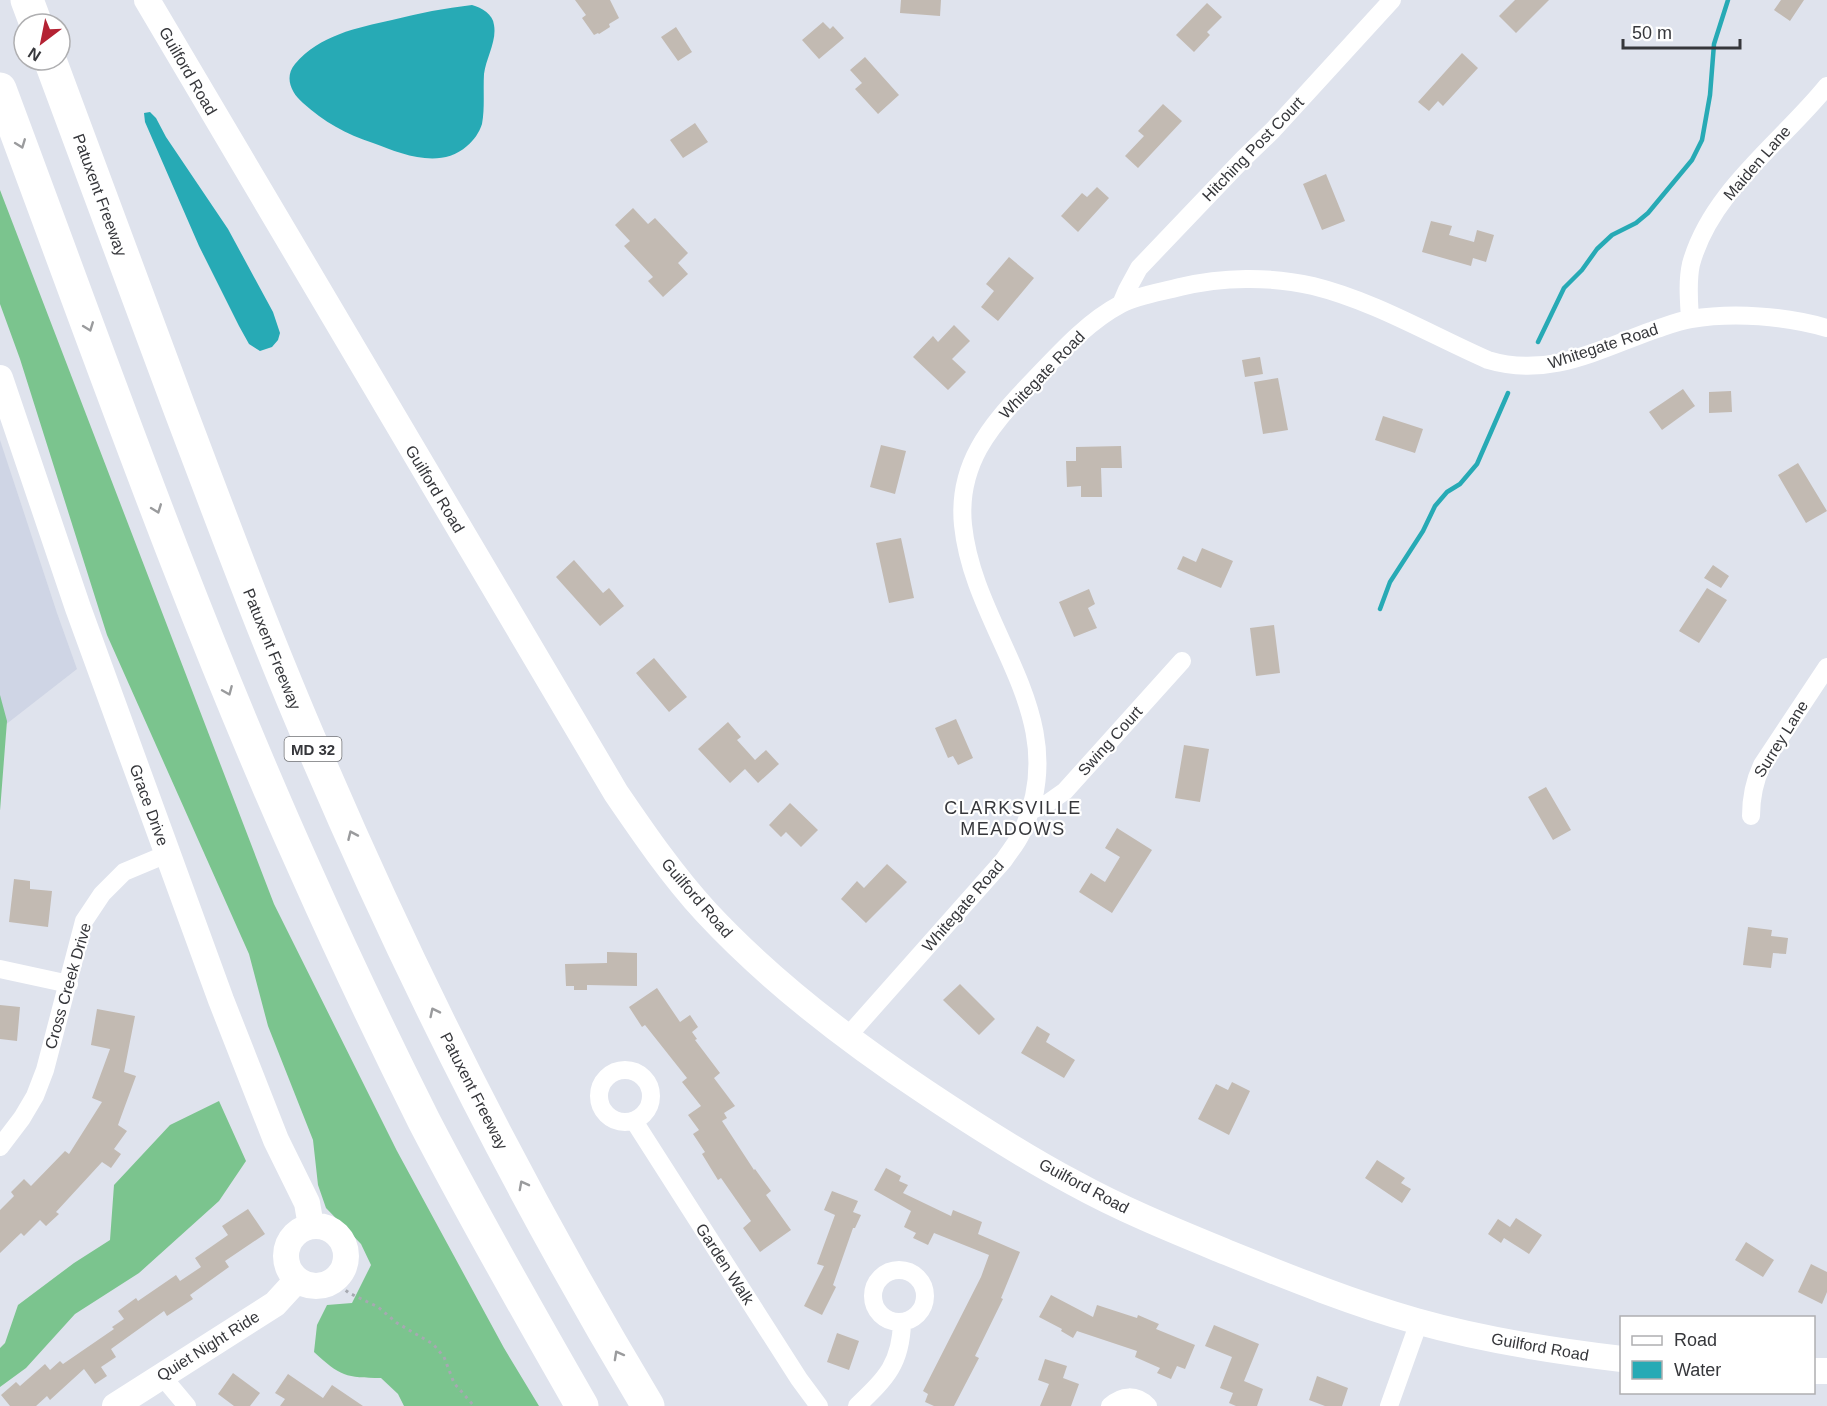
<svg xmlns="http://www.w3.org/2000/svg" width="1827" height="1406" font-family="Helvetica,sans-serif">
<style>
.built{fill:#cfd5e5}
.forest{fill:#7bc48e}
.water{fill:#27aab5}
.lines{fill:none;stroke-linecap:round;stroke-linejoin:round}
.stream{stroke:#27aab5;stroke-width:4.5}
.building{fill:#c2bab2}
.path{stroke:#a6a9b1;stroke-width:3;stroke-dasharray:3 4.5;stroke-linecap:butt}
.street{stroke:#fff;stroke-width:18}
.secondary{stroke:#fff;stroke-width:26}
.highway{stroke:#fff;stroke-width:33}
.oneway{stroke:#9a9b9d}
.labels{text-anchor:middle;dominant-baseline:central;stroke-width:4.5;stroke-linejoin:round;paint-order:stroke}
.shield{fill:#fff;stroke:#727376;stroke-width:1.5}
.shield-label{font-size:15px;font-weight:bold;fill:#36373b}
.street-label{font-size:16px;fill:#36373b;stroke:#fff}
.neighbourhood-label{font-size:18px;letter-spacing:1.5px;fill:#36373b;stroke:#fff}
</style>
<rect width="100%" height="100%" fill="#dfe3ed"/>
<path class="built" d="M 0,440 L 57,613 L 77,669 L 0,729 Z"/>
<path class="forest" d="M 0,190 L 274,904 L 397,1151 L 504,1348 L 539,1406 L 404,1406 L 398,1394 L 381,1378 C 346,1378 340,1376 314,1352 L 317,1325 L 327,1305 L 352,1303 L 371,1265 L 361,1244 L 326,1208 L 318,1185 L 313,1140 L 268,1026 L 249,954 L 107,635 L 20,359 L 0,304 Z
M 0,695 L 7,721 L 0,811 Z
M 219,1101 L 246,1161 L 219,1201 L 139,1273 L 75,1314 L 26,1368 L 0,1387 L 0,1348 L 5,1343 L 18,1305 L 74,1263 L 110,1240 L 114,1185 L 170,1125 Z"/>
<path class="water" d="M 472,5 C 482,8 493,14 494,25 C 497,41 486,58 484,74 C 483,91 485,107 482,124 C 479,133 474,140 467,146 C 440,170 402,154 373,143 C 346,134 324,122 303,103 C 291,93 284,77 295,64 C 320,35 356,28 392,20 C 419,13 445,8 472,5 Z
M 150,112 L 156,118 L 166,137 L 228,229 L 273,312 L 280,333 L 278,340 L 272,347 L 260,351 L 249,344 L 239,326 L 199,246 L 145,122 L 144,113 Z"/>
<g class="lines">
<path class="stream" d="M 1538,342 L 1564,288 L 1582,270 L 1597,249 L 1612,235 L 1636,223 L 1648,213 L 1692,160 L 1702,140 L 1710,95 L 1714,44 L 1728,0
M 1380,609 L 1390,582 L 1423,531 L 1435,506 L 1447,492 L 1460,484 L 1477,464 L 1508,393"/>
</g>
<path class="building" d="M 575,0 L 610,0 L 619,18 L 609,24 L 610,27 L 599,34 L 598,33 L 594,35 L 582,18 L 586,15 Z
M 901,0 L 941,0 L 940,16 L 900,13 Z
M 1515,0 L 1549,0 L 1516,33 L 1499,16 Z
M 1781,0 L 1804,0 L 1790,21 L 1774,10 Z
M 1207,3 L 1222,17 L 1207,32 L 1210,35 L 1194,52 L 1176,35 Z
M 823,22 L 830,29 L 833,26 L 844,38 L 819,59 L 802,40 Z
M 676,27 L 692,52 L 678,61 L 661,37 Z
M 1462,53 L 1478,68 L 1443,106 L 1438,101 L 1429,111 L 1418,102 Z
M 865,57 L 899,95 L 878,114 L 855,89 L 862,83 L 850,70 Z
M 1163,104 L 1182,121 L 1138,168 L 1125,156 L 1144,136 L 1138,131 Z
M 695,123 L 708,142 L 683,158 L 670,140 Z
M 1326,174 L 1345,221 L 1322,230 L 1303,184 Z
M 1097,187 L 1109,198 L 1078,232 L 1061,216 L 1082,193 L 1087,197 Z
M 633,208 L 648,224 L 655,218 L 688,253 L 678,263 L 688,274 L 663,297 L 648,281 L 653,277 L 624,246 L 630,241 L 615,225 Z
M 1431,221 L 1452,226 L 1449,235 L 1474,242 L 1477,230 L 1494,235 L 1486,262 L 1473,258 L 1471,266 L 1422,252 Z
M 1009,257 L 1034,278 L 998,321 L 981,307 L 994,291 L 986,284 Z
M 954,325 L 970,341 L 952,359 L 966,372 L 948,390 L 913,357 L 933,336 L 938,342 Z
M 1260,357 L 1263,374 L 1245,377 L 1242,360 Z
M 1278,378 L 1288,430 L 1263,434 L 1254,382 Z
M 1683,389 L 1695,406 L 1662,430 L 1649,412 Z
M 1731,391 L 1732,412 L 1709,413 L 1709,392 Z
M 1383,416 L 1423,429 L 1415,453 L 1375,440 Z
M 881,445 L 906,451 L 895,494 L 870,487 Z
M 1121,446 L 1122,468 L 1101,468 L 1102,497 L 1081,497 L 1081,486 L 1067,487 L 1066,461 L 1076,461 L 1076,447 Z
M 1798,463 L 1827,511 L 1806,523 L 1778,475 Z
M 901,538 L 914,598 L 889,603 L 876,543 Z
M 1202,548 L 1233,561 L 1221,588 L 1177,569 L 1183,556 L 1196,562 Z
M 574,560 L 603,593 L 609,588 L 624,606 L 600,626 L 556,577 Z
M 1713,565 L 1729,576 L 1721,588 L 1704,578 Z
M 1707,588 L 1727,600 L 1699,643 L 1679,631 Z
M 1089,589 L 1095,604 L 1088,608 L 1097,628 L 1074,637 L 1059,602 Z
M 1274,625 L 1280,673 L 1256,676 L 1250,628 Z
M 654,658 L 687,697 L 669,712 L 636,673 Z
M 956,719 L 973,758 L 958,765 L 953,756 L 948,758 L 935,728 Z
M 728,722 L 741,737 L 737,740 L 755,760 L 766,750 L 779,764 L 758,783 L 745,769 L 730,783 L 698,749 Z
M 1184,745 L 1209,749 L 1200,802 L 1175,798 Z
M 1546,787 L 1571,830 L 1553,840 L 1528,797 Z
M 790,803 L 818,830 L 801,847 L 786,832 L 781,837 L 769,825 Z
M 1117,828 L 1152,850 L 1112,913 L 1079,892 L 1091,873 L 1105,882 L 1120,857 L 1105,848 Z
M 887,864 L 907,882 L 866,923 L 841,899 L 857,881 L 864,888 Z
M 14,879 L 30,881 L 30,889 L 52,891 L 48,927 L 9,922 Z
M 1748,927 L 1772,930 L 1771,936 L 1788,938 L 1786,954 L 1773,953 L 1771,968 L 1743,965 Z
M 607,952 L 637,953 L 637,986 L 587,985 L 587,990 L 574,990 L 574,986 L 566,986 L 565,964 L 607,963 Z
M 960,984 L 995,1019 L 979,1035 L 943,1000 Z
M 657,988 L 680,1022 L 690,1015 L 698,1027 L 692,1032 L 697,1039 L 695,1040 L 720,1073 L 714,1078 L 735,1106 L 724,1113 L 727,1118 L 722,1121 L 754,1170 L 755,1169 L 771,1191 L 766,1195 L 791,1230 L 760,1252 L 743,1228 L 751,1221 L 721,1178 L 718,1180 L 702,1154 L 705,1152 L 693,1134 L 699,1130 L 688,1115 L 701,1106 L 682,1082 L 687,1078 L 645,1025 L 642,1027 L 629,1007 Z
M 0,1005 L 20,1007 L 17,1041 L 0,1039 Z
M 97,1009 L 135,1016 L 124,1072 L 136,1076 L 118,1125 L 127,1131 L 114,1149 L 121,1154 L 111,1168 L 102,1162 L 56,1212 L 59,1214 L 46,1226 L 40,1220 L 24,1236 L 21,1233 L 0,1253 L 0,1210 L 14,1196 L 11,1192 L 24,1179 L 31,1186 L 65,1151 L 69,1154 L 102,1102 L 92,1098 L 110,1049 L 91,1045 Z
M 1037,1026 L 1050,1034 L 1046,1042 L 1075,1060 L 1064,1078 L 1021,1053 Z
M 1232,1082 L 1250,1091 L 1229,1135 L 1198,1119 L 1216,1084 L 1228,1090 Z
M 1377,1160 L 1405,1178 L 1401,1183 L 1411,1189 L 1402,1203 L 1365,1178 Z
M 886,1168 L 901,1176 L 899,1181 L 908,1185 L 903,1193 L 951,1216 L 953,1210 L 982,1222 L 978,1234 L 1020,1252 L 1001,1298 L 1003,1299 L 975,1356 L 979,1358 L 954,1406 L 934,1406 L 925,1402 L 928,1394 L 923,1391 L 981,1277 L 989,1255 L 934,1233 L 928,1245 L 913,1238 L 916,1233 L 904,1227 L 911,1211 L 874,1190 Z
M 832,1191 L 858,1201 L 853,1212 L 861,1215 L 855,1228 L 853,1228 L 833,1285 L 836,1287 L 822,1315 L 804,1306 L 824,1266 L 817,1264 L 835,1215 L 824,1210 Z
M 248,1209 L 265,1234 L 225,1261 L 229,1267 L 190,1295 L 193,1299 L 167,1316 L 164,1311 L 111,1349 L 116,1357 L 101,1367 L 107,1376 L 95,1384 L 84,1369 L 50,1400 L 47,1396 L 36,1406 L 10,1406 L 1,1395 L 16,1382 L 20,1386 L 45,1364 L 50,1370 L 60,1361 L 63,1364 L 114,1329 L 112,1327 L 124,1319 L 118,1311 L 136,1298 L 138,1301 L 176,1275 L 180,1281 L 201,1267 L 195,1258 L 228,1235 L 222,1226 Z
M 1516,1218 L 1542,1235 L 1529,1254 L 1504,1238 L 1501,1243 L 1488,1234 L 1498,1219 L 1510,1227 Z
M 1746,1242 L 1774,1260 L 1763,1277 L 1735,1260 Z
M 1811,1264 L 1827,1272 L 1827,1292 L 1822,1304 L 1798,1292 Z
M 1051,1295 L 1093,1317 L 1097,1305 L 1137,1318 L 1138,1315 L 1159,1324 L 1156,1329 L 1195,1345 L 1185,1369 L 1177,1366 L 1171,1379 L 1157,1373 L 1160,1368 L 1135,1357 L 1137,1351 L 1077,1331 L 1073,1338 L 1061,1331 L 1062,1329 L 1039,1317 Z
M 1214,1325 L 1259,1344 L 1244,1381 L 1263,1389 L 1257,1406 L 1236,1406 L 1229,1403 L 1233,1393 L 1220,1388 L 1232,1357 L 1205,1346 Z
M 837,1333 L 859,1341 L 849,1370 L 827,1362 Z
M 1045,1359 L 1067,1366 L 1063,1378 L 1079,1384 L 1071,1406 L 1040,1406 L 1049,1384 L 1038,1380 Z
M 233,1373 L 260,1393 L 250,1406 L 234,1406 L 218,1394 Z
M 288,1374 L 323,1398 L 332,1385 L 363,1406 L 280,1406 L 285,1399 L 275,1393 Z
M 1317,1376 L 1348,1388 L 1342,1406 L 1325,1406 L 1309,1400 Z"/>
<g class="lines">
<path class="path" d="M 334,1281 L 349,1293 L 378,1307 L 397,1323 L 433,1344 L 444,1357 L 454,1383 L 474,1406"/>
<path class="street" d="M 1121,304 L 1127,290 L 1139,268 L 1244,158 L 1273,130 L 1392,0
M 1690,319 C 1689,301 1687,282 1691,264 C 1711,191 1782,142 1827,86
M 1030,811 L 1048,803 L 1065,791 L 1182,661
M 1751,816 C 1751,797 1754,782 1762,765 L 1827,667
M 0,969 L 69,984
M 847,1037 L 1004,860 C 1009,852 1017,843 1021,834 C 1077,717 974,634 963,525 C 957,465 990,426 1028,386 C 1056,357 1085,323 1121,304 C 1138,295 1161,292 1180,287 C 1222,277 1270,276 1313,286 C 1374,301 1431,335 1488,360 C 1547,378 1596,351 1651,331 C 1664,327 1677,321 1691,319 C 1734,312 1785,316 1827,328
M599 1096a26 26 0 1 1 52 0a26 26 0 1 1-52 0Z
M 634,1121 L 799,1379 L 819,1406
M 0,1147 L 22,1118 L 35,1096 L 45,1070 L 84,921 L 102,894 L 124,872 L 167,854
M873 1296a26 26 0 1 1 52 0a26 26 0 1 1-52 0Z
M 161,1375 L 187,1406
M 857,1406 C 886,1378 901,1364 902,1322
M 1110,1406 C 1122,1395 1136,1394 1148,1406
M 1389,1406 L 1419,1322"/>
<path class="secondary" d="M 147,0 L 616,793 C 644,834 672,875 706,912 C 771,982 847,1040 927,1093 C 975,1125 1023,1156 1074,1183 C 1123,1210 1175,1231 1226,1252 C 1288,1277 1352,1303 1416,1321 C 1483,1340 1553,1351 1622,1359
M 0,378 L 78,608 L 221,1000 L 276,1140 L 307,1203 L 311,1226
M286 1256a30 30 0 1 1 60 0a30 30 0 1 1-60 0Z
M 1814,1371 L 1827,1371
M 115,1406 L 275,1304 L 297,1280"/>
<path class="highway" d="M 27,0 L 36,24
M 50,60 C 93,176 136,292 179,407 C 223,523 266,639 315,752 C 411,977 522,1196 648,1406
M 0,89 C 98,351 191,617 306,872 C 343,955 383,1039 424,1121 C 474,1217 528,1312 582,1406"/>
</g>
<defs><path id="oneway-chevron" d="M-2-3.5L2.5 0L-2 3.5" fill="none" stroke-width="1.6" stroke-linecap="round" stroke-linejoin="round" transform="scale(1.5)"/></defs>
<g class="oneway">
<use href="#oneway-chevron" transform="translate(21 144) rotate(69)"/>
<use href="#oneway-chevron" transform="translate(89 327) rotate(69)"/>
<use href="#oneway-chevron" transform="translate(157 509) rotate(69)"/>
<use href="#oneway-chevron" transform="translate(228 691) rotate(67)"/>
<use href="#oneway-chevron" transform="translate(352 835) rotate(-114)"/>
<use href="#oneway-chevron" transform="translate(434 1012) rotate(-116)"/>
<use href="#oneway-chevron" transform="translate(523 1185) rotate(-118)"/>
<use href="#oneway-chevron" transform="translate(618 1355) rotate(-119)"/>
</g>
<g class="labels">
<rect class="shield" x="284.5" y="737" width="57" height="24" rx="4.5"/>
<g class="shield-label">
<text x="313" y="749">MD 32</text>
</g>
<g class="street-label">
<text transform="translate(188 71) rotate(60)">Guilford Road</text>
<text transform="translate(1253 149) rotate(-46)">Hitching Post Court</text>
<text transform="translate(1757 163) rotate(-49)">Maiden Lane</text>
<text transform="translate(100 195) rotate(70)">Patuxent Freeway</text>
<text transform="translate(1603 346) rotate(-18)">Whitegate Road</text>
<text transform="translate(1042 375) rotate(-46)">Whitegate Road</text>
<text transform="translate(435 489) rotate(59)">Guilford Road</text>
<text transform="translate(272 649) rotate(68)">Patuxent Freeway</text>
<text transform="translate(1781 739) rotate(-58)">Surrey Lane</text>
<text transform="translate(1110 741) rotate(-48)">Swing Court</text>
<text transform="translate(149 805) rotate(70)">Grace Drive</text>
<text transform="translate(697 898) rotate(49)">Guilford Road</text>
<text transform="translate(963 906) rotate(-49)">Whitegate Road</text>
<text transform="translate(68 986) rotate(-74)">Cross Creek Drive</text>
<text transform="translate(474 1091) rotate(63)">Patuxent Freeway</text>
<text transform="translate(1084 1186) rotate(28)">Guilford Road</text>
<text transform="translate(725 1264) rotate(57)">Garden Walk</text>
<text transform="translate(208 1346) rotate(-32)">Quiet Night Ride</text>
<text transform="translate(1540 1347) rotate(10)">Guilford Road</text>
</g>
<g class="neighbourhood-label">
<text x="1013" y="808">CLARKSVILLE<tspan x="1013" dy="21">MEADOWS</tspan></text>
</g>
</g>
<rect x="1620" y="1316" width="195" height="78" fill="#ffffff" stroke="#afafb1" stroke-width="1.5"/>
<rect x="1632" y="1336" width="30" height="9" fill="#ffffff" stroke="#afafb1" stroke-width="1.5"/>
<text x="1674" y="1346" font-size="18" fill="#36373b">Road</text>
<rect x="1632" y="1361" width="30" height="18" fill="#27aab5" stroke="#afafb1" stroke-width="1.5"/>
<text x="1674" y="1376" font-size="18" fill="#36373b">Water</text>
<g transform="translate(42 42) rotate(212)"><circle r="28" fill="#ffffff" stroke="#afafb1" stroke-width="1.5"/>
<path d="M0-4.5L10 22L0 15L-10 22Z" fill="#b42233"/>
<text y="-9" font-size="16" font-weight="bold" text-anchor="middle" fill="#36373b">N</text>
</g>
<path d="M1623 39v9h117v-9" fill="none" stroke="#36373b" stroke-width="3"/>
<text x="1632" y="39" font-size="18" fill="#36373b" stroke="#ffffff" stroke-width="4.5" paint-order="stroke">50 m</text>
</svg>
